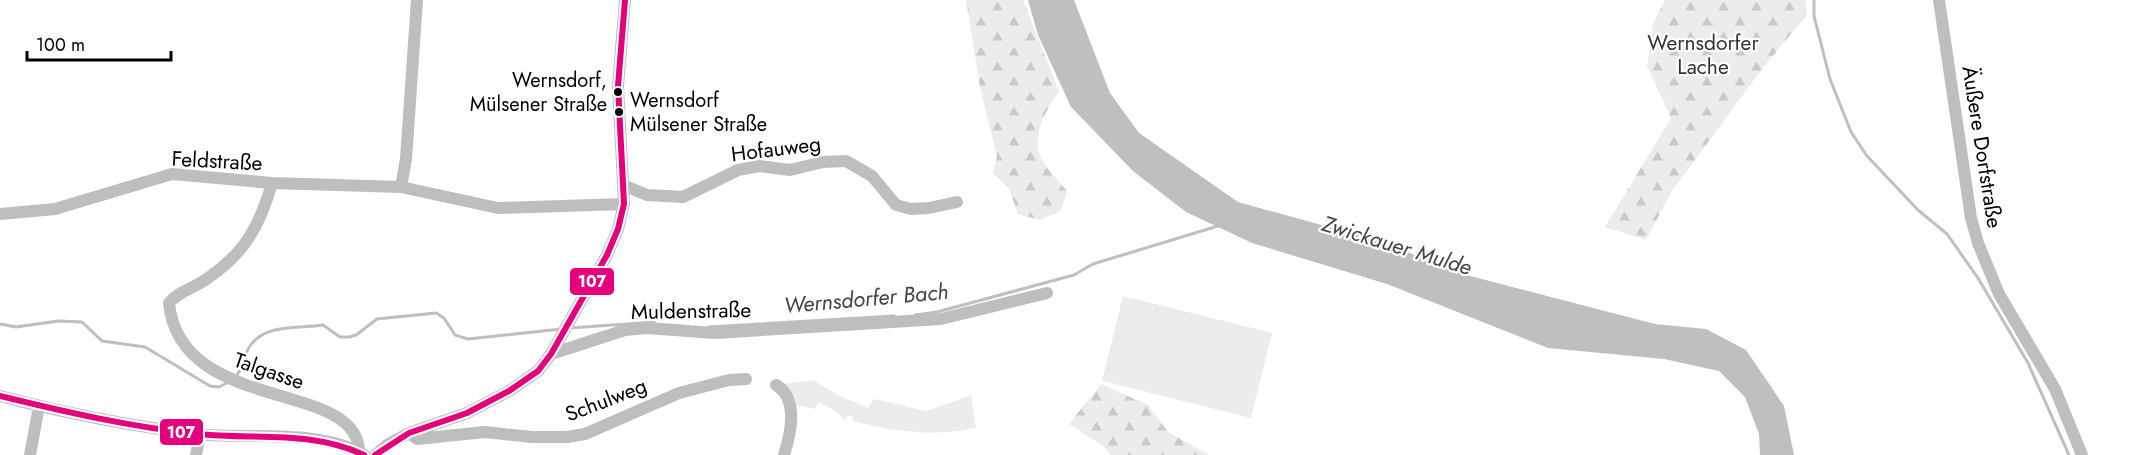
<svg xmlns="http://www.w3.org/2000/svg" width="2148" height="455" font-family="Jost,sans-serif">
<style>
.forest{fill:url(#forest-firs)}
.park{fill:#ececec}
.water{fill:#bfbfbf}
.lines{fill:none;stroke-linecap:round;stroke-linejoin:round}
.stream{stroke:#bfbfbf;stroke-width:3}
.minor{stroke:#bebebe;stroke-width:12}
.bus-1-casing{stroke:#fff;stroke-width:10}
.bus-1{stroke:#e5007d;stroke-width:6}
.bus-dot{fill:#000;stroke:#fff;stroke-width:2}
.labels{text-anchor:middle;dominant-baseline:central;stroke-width:4.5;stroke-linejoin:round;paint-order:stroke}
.bus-label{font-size:20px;fill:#000;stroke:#fff;text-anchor:end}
.park-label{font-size:21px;fill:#333;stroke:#fff}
.street-label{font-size:21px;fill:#000;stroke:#fff}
.water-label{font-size:22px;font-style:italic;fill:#444;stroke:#fff}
.line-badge{stroke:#fff;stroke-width:2}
.badge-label{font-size:16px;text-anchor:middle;font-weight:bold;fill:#fff}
</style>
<defs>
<pattern id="forest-firs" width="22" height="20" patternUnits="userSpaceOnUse" patternTransform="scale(1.5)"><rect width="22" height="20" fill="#ececec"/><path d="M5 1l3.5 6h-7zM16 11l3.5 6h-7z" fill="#c9c9c9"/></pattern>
</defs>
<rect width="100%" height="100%" fill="#fff"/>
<path class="forest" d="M 966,0 L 1023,0 L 1059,92 C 1046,109 1031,136 1041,158 C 1046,169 1059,181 1067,191 L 1061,211 L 1040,220 L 1018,214 L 1009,189 L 993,173 L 997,156 L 980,87 Z
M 1665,0 L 1806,0 L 1807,15 L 1765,65 L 1672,191 L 1646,240 L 1605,227 L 1671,118 L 1647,66 L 1653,24 Z
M 1101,384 L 1148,405 L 1168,432 L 1209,455 L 1111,455 L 1103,446 L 1069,424 Z"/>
<path class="park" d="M 1123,296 L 1272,333 L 1251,418 L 1102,381 Z
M 813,380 L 842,397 L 868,408 L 874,399 L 927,411 L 971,395 L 976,428 C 934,437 894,432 853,421 L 853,416 L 847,415 L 846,420 L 832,409 L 818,402 L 815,409 L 792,404 L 791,392 L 784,384 Z"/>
<path class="water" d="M 1028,0 L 1074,0 L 1110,93 L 1139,133 L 1238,202 L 1383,242 L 1459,273 L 1655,324 L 1706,329 L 1746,350 L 1784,406 L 1794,455 L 1760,455 L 1759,434 L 1745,397 L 1719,371 L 1664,359 L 1548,348 L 1387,284 L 1252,243 L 1186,212 L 1133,171 L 1071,107 L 1038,35 Z"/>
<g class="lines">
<path class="stream" d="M 1814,0 L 1814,16 L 1830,79 L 1851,132 L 1867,156 L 1918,210 L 1947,234 L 1978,278 L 2028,363 L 2069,455
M 915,315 L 937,312 L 1074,275 L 1093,264 L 1218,226
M 0,324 L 16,327 L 58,321 L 82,322 L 102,341 L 145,347 L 210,386 L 219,387 L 229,382
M 709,327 L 894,316
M 570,328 L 654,322
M 236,376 C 245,366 243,356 250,346 C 266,323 299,329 323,325 L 340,337 L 349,337 L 356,335 L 377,319 L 436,313 L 444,318 L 455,335 L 468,339 L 561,329"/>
<path class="minor" d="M 1939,0 L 1971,218 L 1978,243 L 1999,294 L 2055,389 L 2082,455
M 272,183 C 260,225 245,253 208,278 C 195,288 180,290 169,303 C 180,415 359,379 359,452
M 625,186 L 647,195 L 683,197 L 738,170 L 759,166 L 790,170 L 823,162 L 846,161 L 872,176 L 896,205 L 911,209 L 929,208 L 957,202
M 401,187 L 498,208 L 624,204
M 0,214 L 55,209 L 172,174 L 272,183 L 401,187 L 406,159 L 417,0
M 551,354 L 625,330 L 647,328 L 715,333 L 941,319 L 1047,293
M 776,385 C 799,399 791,433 784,455
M 0,396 C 65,413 130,426 197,434 C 248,440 319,428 364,455
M 409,433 L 417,439 L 485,432 L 532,437 L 567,437 L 585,434 L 679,393 L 729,380 L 746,379
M 30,455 L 39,406
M 196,455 L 200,434
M 375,455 L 387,445 L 409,433 L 467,413 L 509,391 L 538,371 L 551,354 L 607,255 L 618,229 L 624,204 L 618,86 L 625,0"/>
<g class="bus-1-casing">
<path id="bus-1" d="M 0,396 C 65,412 131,427 198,434 C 254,440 311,430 364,455
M 375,455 L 409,433 L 467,413 L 509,391 L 538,371 L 551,354 L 607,255 L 618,229 L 624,204 L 618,86 L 625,0"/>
</g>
<use href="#bus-1" class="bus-1"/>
</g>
<g class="bus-dot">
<circle cx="618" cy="92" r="5"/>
<circle cx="619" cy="112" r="5"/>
</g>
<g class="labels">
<g class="bus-label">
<text x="607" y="80">Wernsdorf,<tspan x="607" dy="24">Mülsener Straße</tspan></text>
<text x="630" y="100" text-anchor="start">Wernsdorf<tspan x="630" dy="24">Mülsener Straße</tspan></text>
</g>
<g class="park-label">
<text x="1703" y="43">Wernsdorfer<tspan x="1703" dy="24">Lache</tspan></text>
</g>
<g class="street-label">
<text transform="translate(1982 147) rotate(81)">Äußere Dorfstraße</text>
<text transform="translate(776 149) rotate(-7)">Hofauweg</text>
<text transform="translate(217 161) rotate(3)">Feldstraße</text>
<text transform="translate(691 311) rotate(-1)">Muldenstraße</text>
<text transform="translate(269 371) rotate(19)">Talgasse</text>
<text transform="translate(606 400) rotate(-21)">Schulweg</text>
</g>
<g class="water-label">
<text transform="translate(1397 245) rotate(17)">Zwickauer Mulde</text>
<text transform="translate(866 298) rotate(-5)">Wernsdorfer Bach</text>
</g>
</g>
<g class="line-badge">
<rect x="569" y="267" width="46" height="29" rx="6" fill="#e5007d"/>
<rect x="159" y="418" width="45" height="28" rx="6" fill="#e5007d"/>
</g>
<g class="badge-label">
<text x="592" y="287">107</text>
<text x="181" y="438">107</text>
</g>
<path d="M27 51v9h144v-9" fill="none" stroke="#000000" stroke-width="3"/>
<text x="36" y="51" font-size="18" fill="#000000" stroke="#ffffff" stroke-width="4.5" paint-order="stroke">100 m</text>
</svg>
